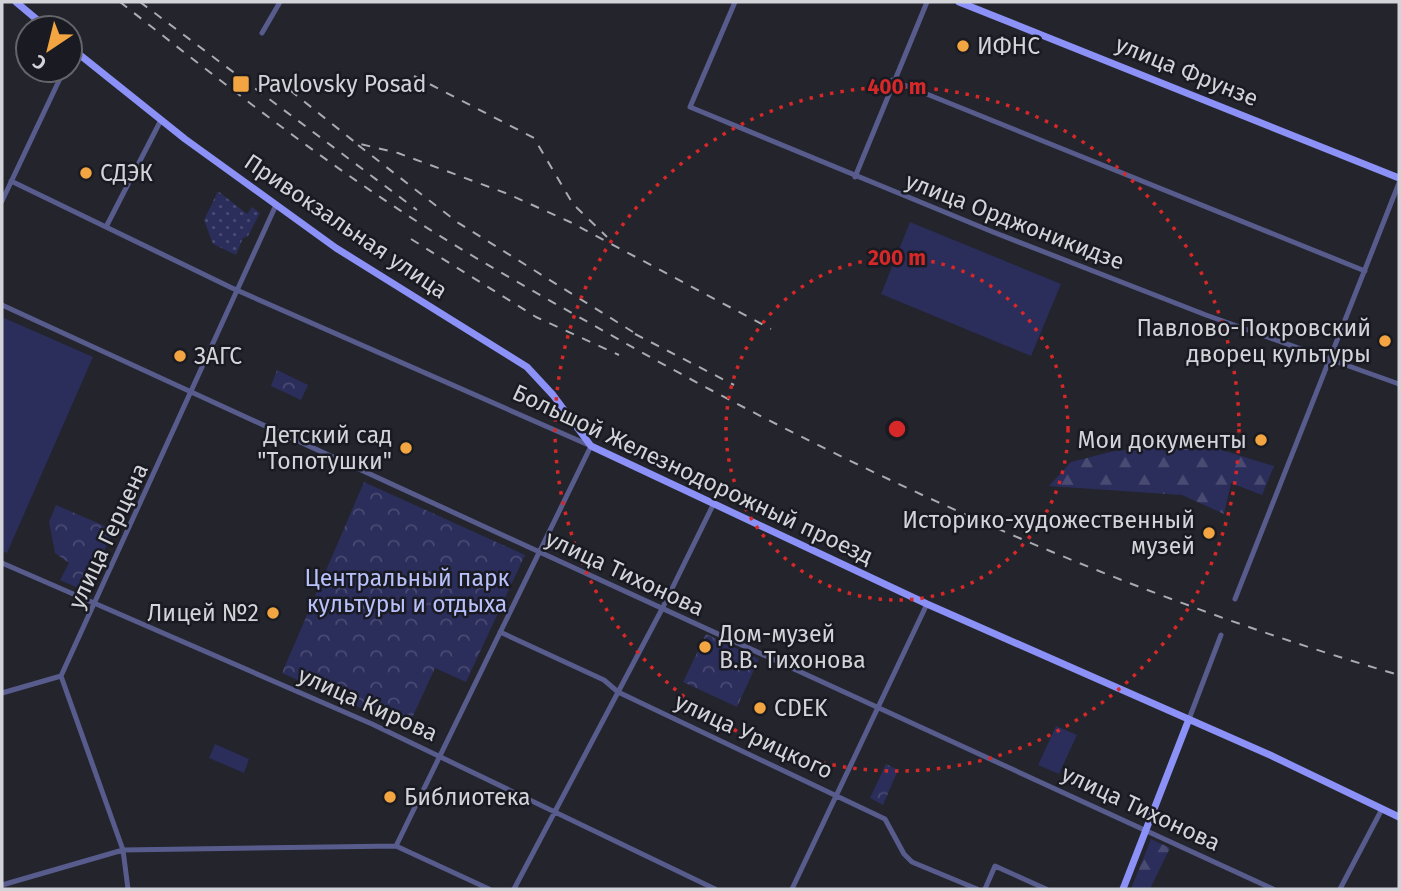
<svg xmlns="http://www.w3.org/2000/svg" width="1401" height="891" font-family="'Fira Sans',sans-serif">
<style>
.grass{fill:url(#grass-dots)}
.forest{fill:url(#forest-firs)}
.park{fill:url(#park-crowns)}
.garden{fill:#2b2d5b}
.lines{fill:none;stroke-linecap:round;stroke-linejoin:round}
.minor{stroke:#585c8d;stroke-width:5}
.major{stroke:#8b91f6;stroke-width:7}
.rail{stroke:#aaabb1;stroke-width:2;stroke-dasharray:9 9;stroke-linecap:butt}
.ring{fill:none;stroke:#d62828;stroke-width:3.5;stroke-dasharray:3.5 7}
.poi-dot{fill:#f2a541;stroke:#1a1b22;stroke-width:2.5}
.labels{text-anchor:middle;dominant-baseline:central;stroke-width:5;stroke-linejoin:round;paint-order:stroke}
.poi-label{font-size:23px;fill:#d3d4d9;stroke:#1a1b22;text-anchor:start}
.street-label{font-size:23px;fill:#d3d4d9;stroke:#1a1b22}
.park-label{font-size:23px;fill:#b9c1fd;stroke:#1a1b22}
.centre{fill:#d62828;stroke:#1a1b22;stroke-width:3.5}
.ring-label{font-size:21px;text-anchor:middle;font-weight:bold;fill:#d62828;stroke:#1a1b22;stroke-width:5;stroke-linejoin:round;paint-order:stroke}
</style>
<defs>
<pattern id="grass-dots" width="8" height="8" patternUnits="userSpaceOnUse" patternTransform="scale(1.75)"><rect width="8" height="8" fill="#2b2d5b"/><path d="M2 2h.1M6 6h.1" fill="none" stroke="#494b72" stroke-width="1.8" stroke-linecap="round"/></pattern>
<pattern id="forest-firs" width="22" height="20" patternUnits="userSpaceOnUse" patternTransform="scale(1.75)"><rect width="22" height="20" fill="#2b2d5b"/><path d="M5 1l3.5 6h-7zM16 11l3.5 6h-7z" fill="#494b72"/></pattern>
<pattern id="park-crowns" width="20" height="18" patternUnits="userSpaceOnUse" patternTransform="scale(1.75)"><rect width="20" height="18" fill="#2b2d5b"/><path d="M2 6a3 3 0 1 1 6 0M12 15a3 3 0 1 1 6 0" fill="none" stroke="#494b72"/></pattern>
</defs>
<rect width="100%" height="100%" fill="#23242c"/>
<path class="grass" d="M 218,191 L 247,214 L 252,207 L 260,213 L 248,236 L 243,238 L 236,255 L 213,244 L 204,220 Z"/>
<path class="forest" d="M 1158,447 L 1212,447 L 1274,466 L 1262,495 L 1231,483 L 1224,514 L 1182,495 L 1049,486 L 1071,462 L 1114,451 Z
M 1151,839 L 1170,848 L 1150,889 L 1131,889 Z"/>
<path class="park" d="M 277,370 L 308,385 L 301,400 L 271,386 Z
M 364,482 L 525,555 L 466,682 L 435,668 L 407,729 L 282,673 Z
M 56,505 L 114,530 L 85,591 L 60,580 L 69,563 L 55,553 L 49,522 Z
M 706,634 L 759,659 L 737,707 L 683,682 Z
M 886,764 L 898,770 L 883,805 L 870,798 Z"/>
<path class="garden" d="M 910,222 L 1061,284 L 1031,356 L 881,294 Z
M 2,317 L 93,357 L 7,553 L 2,551 Z
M 1056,726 L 1077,735 L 1059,774 L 1038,765 Z
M 215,744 L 249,759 L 244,773 L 209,758 Z"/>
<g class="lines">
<path class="minor" d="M 735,2 L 690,107 L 993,232 L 1206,315 L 1399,384
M 262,33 L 280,2
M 892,80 L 1365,271
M 855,177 L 927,2
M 11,181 L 232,288 L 591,446 L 396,846
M 2,201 L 64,70
M 106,227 L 161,120
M 2,305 L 1273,889
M 2,563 L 372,724 L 715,889
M 1235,599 L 1399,183
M 500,632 L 604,680 L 618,692 L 885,819 L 904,854 L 912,862 L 977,889
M 2,693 L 61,676
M 1189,719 L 1221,635
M 2,885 L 123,850 L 396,846 L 489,889
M 128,889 L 123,850 L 61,676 L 276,205
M 514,889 L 662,609 L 714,503
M 792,889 L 927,604
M 985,889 L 995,866 L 1046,889
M 1340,889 L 1382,809"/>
<path class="major" d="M 16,2 L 47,28
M 959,2 L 1399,178
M 70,47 L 185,139 L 336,248 L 527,367 L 553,395 L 591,446 L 927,604 L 1270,755 L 1399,817
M 1123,889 L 1189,719"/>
<path class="rail" d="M 120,2 C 208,71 296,141 389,203 C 460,251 535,292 609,334 C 858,475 1125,595 1399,675
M 140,2 L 417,210
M 414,76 L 534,138 L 573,204 L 607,237
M 276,79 L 356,143 L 398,153 L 508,194 L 570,222 L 771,329
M 358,145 L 457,222 L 641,337
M 411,239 L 536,317 L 619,355
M 635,334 L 734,385"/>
</g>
<g class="ring">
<circle cx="897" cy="429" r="171"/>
<circle cx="897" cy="429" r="342"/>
</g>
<g class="poi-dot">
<circle cx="963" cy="46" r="7"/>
<rect x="232" y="75" width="18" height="18" rx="3.5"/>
<circle cx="86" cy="173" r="7"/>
<circle cx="1385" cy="341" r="7"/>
<circle cx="180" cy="356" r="7"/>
<circle cx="1261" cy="440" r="7"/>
<circle cx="406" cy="448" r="7"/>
<circle cx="1209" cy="533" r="7"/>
<circle cx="273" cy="613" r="7"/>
<circle cx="705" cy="647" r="7"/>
<circle cx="760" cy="708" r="7"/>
<circle cx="390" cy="797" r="7"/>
</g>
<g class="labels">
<g class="poi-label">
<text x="977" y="46">ИФНС</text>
<text x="257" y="84">Pavlovsky Posad</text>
<text x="100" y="173">СДЭК</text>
<text x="1371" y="328" text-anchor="end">Павлово-Покровский<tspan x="1371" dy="26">дворец культуры</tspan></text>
<text x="194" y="356">ЗАГС</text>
<text x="392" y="435" text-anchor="end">Детский сад<tspan x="392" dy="26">"Топотушки"</tspan></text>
<text x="1247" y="440" text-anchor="end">Мои документы</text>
<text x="1195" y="520" text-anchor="end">Историко-художественный<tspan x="1195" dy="26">музей</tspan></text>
<text x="259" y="613" text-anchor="end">Лицей №2</text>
<text x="719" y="634">Дом-музей<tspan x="719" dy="26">В.В. Тихонова</tspan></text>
<text x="774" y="708">CDEK</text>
<text x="404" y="797">Библиотека</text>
</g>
<g class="street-label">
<text transform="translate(1187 71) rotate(22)">улица Фрунзе</text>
<text transform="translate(1015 221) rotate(21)">улица Орджоникидзе</text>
<text transform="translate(346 226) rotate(34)">Привокзальная улица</text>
<text transform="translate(693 474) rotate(25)">Большой Железнодорожный проезд</text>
<text transform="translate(108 536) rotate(-65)">улица Герцена</text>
<text transform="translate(625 573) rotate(25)">улица Тихонова</text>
<text transform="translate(368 704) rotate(24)">улица Кирова</text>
<text transform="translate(754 736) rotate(25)">улица Урицкого</text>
<text transform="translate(1141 808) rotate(25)">улица Тихонова</text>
</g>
<g class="park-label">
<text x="407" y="578">Центральный парк<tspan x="407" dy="26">культуры и отдыха</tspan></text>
</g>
</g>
<circle cx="897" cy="429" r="10" class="centre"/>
<g class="ring-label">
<text x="897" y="94">400 m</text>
<text x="897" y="265">200 m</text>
</g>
<rect width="1401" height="891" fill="none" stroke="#d3d4d9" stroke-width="7"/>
<g transform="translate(49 49) rotate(215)"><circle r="33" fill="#1a1b22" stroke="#64656b" stroke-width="2"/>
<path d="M0-5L12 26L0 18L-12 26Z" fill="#f2a541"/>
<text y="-10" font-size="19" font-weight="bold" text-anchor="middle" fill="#d3d4d9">С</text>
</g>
</svg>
